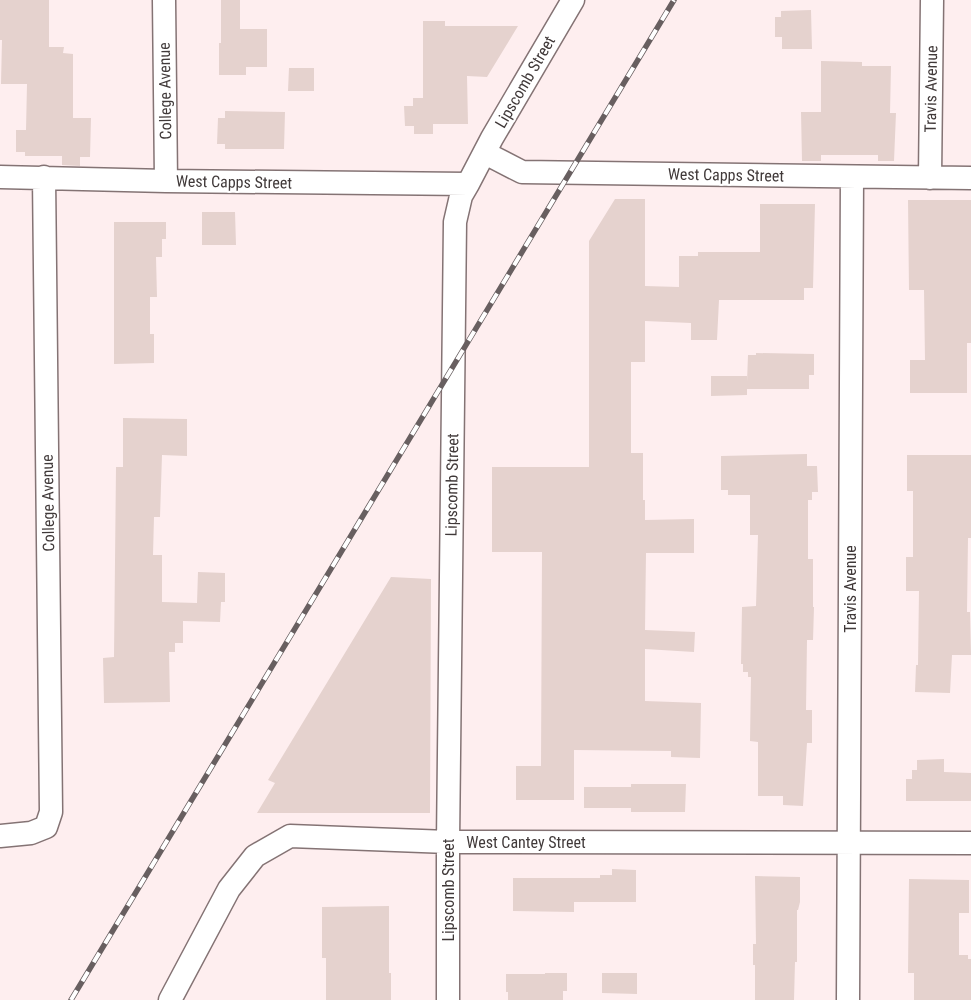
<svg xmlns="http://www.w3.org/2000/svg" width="971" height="1000" font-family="'Roboto Condensed',sans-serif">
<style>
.building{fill:#e5d2ce}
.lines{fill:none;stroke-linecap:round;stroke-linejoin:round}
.street-casing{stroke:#847374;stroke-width:25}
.street{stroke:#fff;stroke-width:22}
.rail-casing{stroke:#685f60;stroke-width:5.5}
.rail{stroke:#fff;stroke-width:4;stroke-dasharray:11;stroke-linecap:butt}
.labels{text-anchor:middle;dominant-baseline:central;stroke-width:4;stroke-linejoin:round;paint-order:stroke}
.street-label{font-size:16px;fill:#403939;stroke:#fff}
</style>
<rect width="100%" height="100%" fill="#feeeef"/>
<path class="building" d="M 0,0 L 49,0 L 49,47 L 64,47 L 63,53 L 73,54 L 73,118 L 91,118 L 90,157 L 80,157 L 80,166 L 62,165 L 62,156 L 25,156 L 25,152 L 16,152 L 16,130 L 26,130 L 27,84 L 1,84 L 2,40 L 0,40 Z
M 221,0 L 240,0 L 240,29 L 267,29 L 267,67 L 246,67 L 246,75 L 219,75 L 219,43 L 221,43 Z
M 811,10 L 812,49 L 782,49 L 782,37 L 775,37 L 775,17 L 781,17 L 781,11 Z
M 423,21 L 445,21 L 445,26 L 518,26 L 487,77 L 467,76 L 468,124 L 433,124 L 433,134 L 414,134 L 414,126 L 405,126 L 404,106 L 413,106 L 413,98 L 423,98 Z
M 821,61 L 862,62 L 862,66 L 891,66 L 890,113 L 896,113 L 894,161 L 878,161 L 878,155 L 821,155 L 821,161 L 802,161 L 801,112 L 821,112 Z
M 289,68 L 314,68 L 314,91 L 288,91 Z
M 225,111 L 285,112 L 284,149 L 225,149 L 225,144 L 217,144 L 218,118 L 225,118 Z
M 615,199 L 645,199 L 645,286 L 679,287 L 679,256 L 698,256 L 698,252 L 760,252 L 760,204 L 815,204 L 813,288 L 804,288 L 804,300 L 719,300 L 717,340 L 691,340 L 691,323 L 645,321 L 645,362 L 631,362 L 631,453 L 643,453 L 643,500 L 645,500 L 645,520 L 694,519 L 694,553 L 646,553 L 645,630 L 695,632 L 694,652 L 645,649 L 645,701 L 701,703 L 700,758 L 671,757 L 671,751 L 574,750 L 574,800 L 516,800 L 516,766 L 541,766 L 542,552 L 492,552 L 492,467 L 589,467 L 589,241 Z
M 908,200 L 971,200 L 971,343 L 967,343 L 967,393 L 910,393 L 910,360 L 925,360 L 924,290 L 909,290 Z
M 202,212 L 235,212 L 236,245 L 202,245 Z
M 114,222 L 166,222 L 166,239 L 162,239 L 162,257 L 156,257 L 157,297 L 150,297 L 150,334 L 154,334 L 154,363 L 114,364 Z
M 756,353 L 814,354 L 814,375 L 809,375 L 809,389 L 747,389 L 747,395 L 711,396 L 711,376 L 747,376 L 747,382 L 748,355 L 756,355 Z
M 123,418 L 187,419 L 187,456 L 162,455 L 160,517 L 154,517 L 153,555 L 162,555 L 162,602 L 197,603 L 198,572 L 225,573 L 225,602 L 221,602 L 220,622 L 183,621 L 183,643 L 175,643 L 175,652 L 169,652 L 170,702 L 104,703 L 103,658 L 114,657 L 116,467 L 123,467 Z
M 807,454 L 807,466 L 817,466 L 818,492 L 812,492 L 812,500 L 808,500 L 808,559 L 813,559 L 813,607 L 814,607 L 813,640 L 807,640 L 806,710 L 812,710 L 812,743 L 807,743 L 803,806 L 783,805 L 783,796 L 758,796 L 758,742 L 750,741 L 751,677 L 748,677 L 748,672 L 743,672 L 743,664 L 741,664 L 742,607 L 756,606 L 758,535 L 750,535 L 750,495 L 728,495 L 728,490 L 721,490 L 721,456 Z
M 907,455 L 971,455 L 971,538 L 968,538 L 967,612 L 970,612 L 971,655 L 952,655 L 950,693 L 915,692 L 916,665 L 918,665 L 919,591 L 906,591 L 906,557 L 913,557 L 913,491 L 907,491 Z
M 391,577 L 431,579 L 430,813 L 257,813 L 275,783 L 268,780 Z
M 944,759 L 944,772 L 971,773 L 971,801 L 906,801 L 906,779 L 912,779 L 912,770 L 917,770 L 917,760 Z
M 631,784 L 686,784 L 685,812 L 631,812 L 631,808 L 584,808 L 584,787 L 631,787 Z
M 612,869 L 636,870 L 636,902 L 574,902 L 574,912 L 513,911 L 513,878 L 600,878 L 600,875 L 612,875 Z
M 755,876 L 800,877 L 800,902 L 798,910 L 797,910 L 797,962 L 795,962 L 794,1000 L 755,1000 L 755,965 L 753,965 L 753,944 L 756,944 Z
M 909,879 L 969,880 L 969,913 L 959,913 L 959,955 L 968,955 L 968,959 L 971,959 L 971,1000 L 914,1000 L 914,973 L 908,973 Z
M 389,906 L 389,973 L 391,973 L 391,1000 L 326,1000 L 326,958 L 322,958 L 322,907 Z
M 545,973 L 567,973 L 567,991 L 563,991 L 563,1000 L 508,1000 L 508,992 L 506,992 L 506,974 L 545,974 Z
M 602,973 L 637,973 L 637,994 L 602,993 Z"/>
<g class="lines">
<g class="street-casing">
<path id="street" d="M 164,0 L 166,181
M 485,153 L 522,172 L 971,178
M 0,177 L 166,181 L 468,184
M 930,178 L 932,0
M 0,836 L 31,833 L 46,827 L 51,812 L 44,177
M 170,1000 L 229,889 L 255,856 L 290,836 L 448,842 L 971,843
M 448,1000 L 448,842 L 455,222 L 461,196 L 468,184 L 492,138 L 573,0
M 848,1000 L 852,177"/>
</g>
<use href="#street" class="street"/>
<g class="rail-casing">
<path id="rail" d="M 71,1000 L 674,0"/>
</g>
<use href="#rail" class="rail"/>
</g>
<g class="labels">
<g class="street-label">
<text transform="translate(525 82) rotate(-60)">Lipscomb Street</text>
<text transform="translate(931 89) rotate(-89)">Travis Avenue</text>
<text transform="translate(165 91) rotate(-91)">College Avenue</text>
<text transform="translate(726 175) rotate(1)">West Capps Street</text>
<text transform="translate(234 182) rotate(1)">West Capps Street</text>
<text transform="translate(452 485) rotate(-89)">Lipscomb Street</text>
<text transform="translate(48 503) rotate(-91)">College Avenue</text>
<text transform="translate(850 589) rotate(-90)">Travis Avenue</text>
<text x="526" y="842">West Cantey Street</text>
<text transform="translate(448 890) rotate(-90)">Lipscomb Street</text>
</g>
</g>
</svg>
